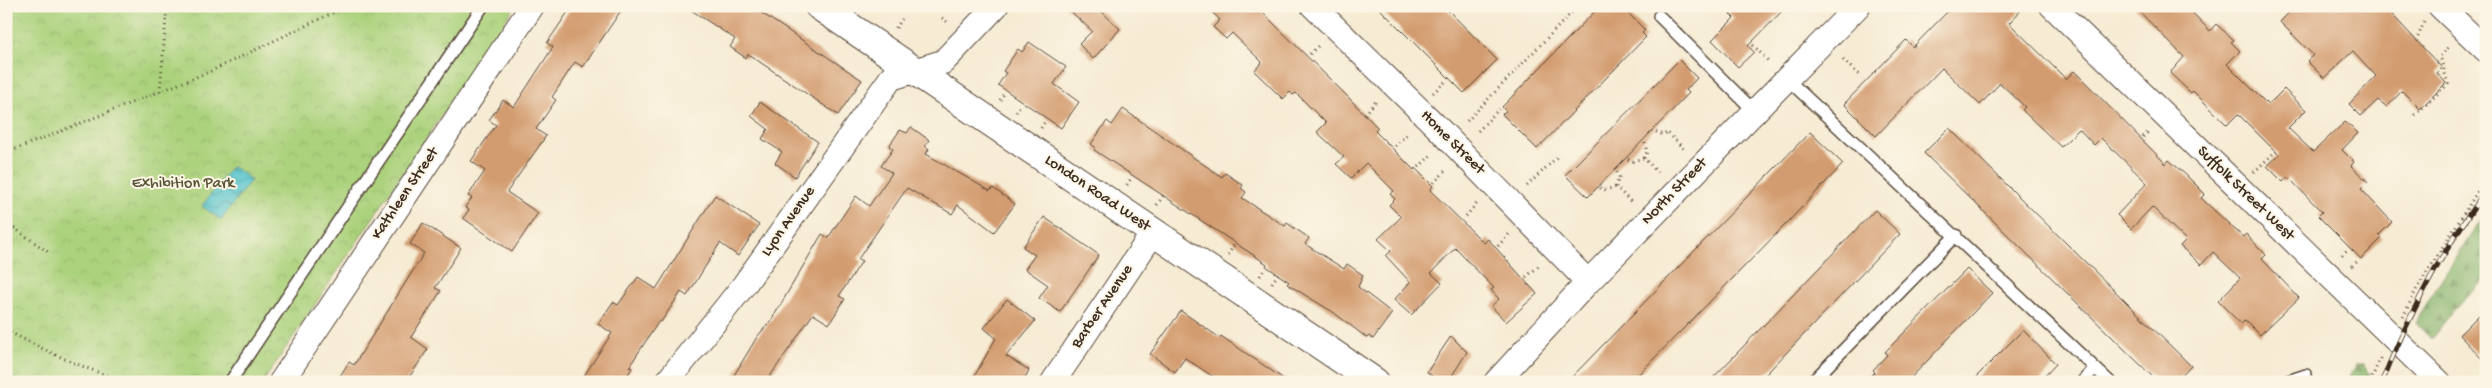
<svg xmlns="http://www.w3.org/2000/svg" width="2492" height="388" font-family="'Gochi Hand',sans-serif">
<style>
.forest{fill:url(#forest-firs);stroke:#626f45}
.park{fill:url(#park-crowns);stroke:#737e4d}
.water{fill:url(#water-waves);stroke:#4a7876}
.building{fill:#d39c70}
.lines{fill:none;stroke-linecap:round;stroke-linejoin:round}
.service-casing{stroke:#574739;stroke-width:14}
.minor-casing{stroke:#574739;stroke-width:26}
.tertiary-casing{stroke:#574739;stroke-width:30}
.path{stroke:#574739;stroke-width:3;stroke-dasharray:1 4;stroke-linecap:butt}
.service{stroke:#fff;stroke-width:11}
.minor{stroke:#fff;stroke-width:24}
.tertiary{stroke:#fff;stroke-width:28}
.rail-casing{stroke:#3b2a1e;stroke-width:5.5}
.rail{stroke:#fcf5e5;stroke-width:4;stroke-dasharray:11;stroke-linecap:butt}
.labels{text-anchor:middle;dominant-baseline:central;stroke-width:4;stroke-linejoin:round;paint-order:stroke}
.street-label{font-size:16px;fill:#3b2a1e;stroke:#fcf5e5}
.park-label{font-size:16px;fill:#575436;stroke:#fcf5e5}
</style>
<defs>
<pattern id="forest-firs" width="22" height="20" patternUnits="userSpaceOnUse" patternTransform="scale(1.25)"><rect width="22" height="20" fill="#88b46c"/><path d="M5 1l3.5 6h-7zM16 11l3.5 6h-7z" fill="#709358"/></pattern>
<pattern id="park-crowns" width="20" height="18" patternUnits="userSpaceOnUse" patternTransform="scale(1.25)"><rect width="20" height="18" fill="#abd27c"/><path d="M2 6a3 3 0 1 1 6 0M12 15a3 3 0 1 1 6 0" fill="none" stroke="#94b46b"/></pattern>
<pattern id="water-waves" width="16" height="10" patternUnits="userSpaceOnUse" patternTransform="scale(1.25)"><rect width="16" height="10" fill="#58c6ce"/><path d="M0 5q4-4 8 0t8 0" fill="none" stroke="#4aa1a7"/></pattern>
</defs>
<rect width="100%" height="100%" fill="#fcf5e5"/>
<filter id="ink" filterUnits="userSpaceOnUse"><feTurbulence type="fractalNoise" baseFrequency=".02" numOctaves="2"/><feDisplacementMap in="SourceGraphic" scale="10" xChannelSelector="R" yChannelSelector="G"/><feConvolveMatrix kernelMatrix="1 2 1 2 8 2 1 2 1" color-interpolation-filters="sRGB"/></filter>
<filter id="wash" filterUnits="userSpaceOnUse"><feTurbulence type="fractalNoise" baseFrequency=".0096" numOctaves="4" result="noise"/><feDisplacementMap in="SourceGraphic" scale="20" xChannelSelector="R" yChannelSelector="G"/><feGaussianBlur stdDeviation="1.12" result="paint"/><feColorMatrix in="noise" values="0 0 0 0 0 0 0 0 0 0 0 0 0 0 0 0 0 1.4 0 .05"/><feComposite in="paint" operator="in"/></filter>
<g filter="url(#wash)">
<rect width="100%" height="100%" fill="#f6ebd3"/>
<path class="forest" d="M 2486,210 L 2486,279 L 2454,310 L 2431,339 L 2415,322 Z
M 2355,365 L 2363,365 L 2370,374 L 2367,382 L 2346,382 Z"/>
<path class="park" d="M 6,6 L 515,6 L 263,382 L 6,382 Z"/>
<path class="water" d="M 232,166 L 251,180 L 221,220 L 202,206 Z"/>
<g id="blocks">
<path class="building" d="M 572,6 L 624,6 L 583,67 L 575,62 L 552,97 L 556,100 L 536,129 L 546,136 L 507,192 L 538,213 L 512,252 L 463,218 L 469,210 L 465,207 L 472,198 L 468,196 L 485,171 L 471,161 L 496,125 L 489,120 L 503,100 L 514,107 L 553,47 L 547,43 Z
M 685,6 L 751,6 L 862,80 L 838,115 L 748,54 L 746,58 L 730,47 L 735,39 Z
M 1065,6 L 1096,6 L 1120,29 L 1093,59 L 1079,44 L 1092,31 Z
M 1206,6 L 1256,6 L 1347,96 L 1378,128 L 1375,131 L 1414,170 L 1415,168 L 1433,186 L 1430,190 L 1484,243 L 1488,239 L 1537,294 L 1506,322 L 1491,306 L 1499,299 L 1491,290 L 1494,288 L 1455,248 L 1431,273 L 1442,283 L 1411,315 L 1394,300 L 1410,282 L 1386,256 L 1391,251 L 1378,239 L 1401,217 L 1389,205 L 1395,199 L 1390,194 L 1394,191 L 1366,163 L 1351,178 L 1336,164 L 1344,157 L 1317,132 L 1326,123 L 1296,93 L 1293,95 L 1290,92 L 1283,99 L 1254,71 L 1262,62 L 1232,33 L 1226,39 L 1213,27 L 1220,20 Z
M 1377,6 L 1444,6 L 1497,60 L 1464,93 Z
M 1600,6 L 1621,6 L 1645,30 L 1642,33 L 1646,37 L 1537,149 L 1502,114 L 1506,111 L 1502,107 Z
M 1722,6 L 1787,6 L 1748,46 L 1754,52 L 1738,67 L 1712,40 L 1734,18 Z
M 1953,6 L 2025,6 L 2009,23 L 2066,79 L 2074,71 L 2166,164 L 2169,160 L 2187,176 L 2205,194 L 2201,198 L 2243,237 L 2246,234 L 2266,255 L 2262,259 L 2299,298 L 2260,335 L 2245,320 L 2241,324 L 2218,301 L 2240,278 L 2213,252 L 2201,265 L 2180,246 L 2186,240 L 2152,207 L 2131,229 L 2117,215 L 2147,183 L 2101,138 L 2094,145 L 2079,129 L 2061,147 L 2022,110 L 2025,107 L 2000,83 L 1980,105 L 1942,68 L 1876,136 L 1844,104 L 1906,40 L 1913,47 Z
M 2134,6 L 2186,6 L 2210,31 L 2216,24 L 2234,40 L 2231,42 L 2240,51 L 2227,64 L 2268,105 L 2284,89 L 2306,110 L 2288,128 L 2313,152 L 2345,122 L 2358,133 L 2342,150 L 2354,162 L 2351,166 L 2368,182 L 2361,189 L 2392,222 L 2379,235 L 2382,238 L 2361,259 L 2318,216 L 2322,212 L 2288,177 L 2283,182 L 2267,166 L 2279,155 L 2238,114 L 2227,125 L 2193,91 L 2191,93 L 2170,73 L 2184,57 Z
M 2295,6 L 2384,6 L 2442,68 L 2437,73 L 2446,83 L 2420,109 L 2402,91 L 2387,107 L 2378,100 L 2361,116 L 2349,104 L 2376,76 L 2353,51 L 2324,78 L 2307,61 L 2313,55 L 2280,22 Z
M 1029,42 L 1066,67 L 1054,84 L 1079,102 L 1061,128 L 998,85 L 1006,73 L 1003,71 L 1018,49 L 1022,52 Z
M 1679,60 L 1697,78 L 1686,90 L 1689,93 L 1588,197 L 1565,175 Z
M 760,102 L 818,142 L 795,177 L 775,163 L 782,152 L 762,139 L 768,129 L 751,116 Z
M 1123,109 L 1222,177 L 1225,173 L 1243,185 L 1241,188 L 1246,192 L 1242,198 L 1285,226 L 1287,223 L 1309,238 L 1305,244 L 1344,269 L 1347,264 L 1363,275 L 1358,287 L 1392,313 L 1373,339 L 1369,336 L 1367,338 L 1333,312 L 1287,284 L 1289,282 L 1266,266 L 1267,264 L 1094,150 L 1096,148 L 1091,144 L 1107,121 L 1112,125 Z
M 911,127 L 929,140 L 925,146 L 929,149 L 926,154 L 990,191 L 993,188 L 1015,204 L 994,232 L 958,205 L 952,214 L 907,188 L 858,259 L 862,261 L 839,296 L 845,299 L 829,324 L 813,314 L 766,382 L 730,382 L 757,337 L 772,319 L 822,234 L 828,238 L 856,196 L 869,206 L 892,173 L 881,166 L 893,149 L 889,146 L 900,130 L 907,133 Z
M 1949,128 L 2191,366 L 2176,382 L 2158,382 L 1924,153 Z
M 1810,132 L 1843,164 L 1786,224 L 1631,382 L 1567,382 Z
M 715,195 L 759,225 L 738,256 L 720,243 L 687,296 L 681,292 L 661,322 L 659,321 L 629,367 L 632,368 L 623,382 L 580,382 L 612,333 L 598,324 L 613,302 L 618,305 L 638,277 L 656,289 Z
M 1875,210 L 1900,234 L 1767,373 L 1758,382 L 1709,382 Z
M 1044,217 L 1099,255 L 1060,312 L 1039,298 L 1048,285 L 1025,269 L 1035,255 L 1023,247 Z
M 423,223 L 461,248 L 435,288 L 441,291 L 411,337 L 428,349 L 406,382 L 336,382 L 349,362 L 354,365 L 424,253 L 410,244 Z
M 1967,269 L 1992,293 L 1907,382 L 1866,382 L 1875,372 L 1873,370 L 1887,355 L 1885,352 Z
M 1007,299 L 1035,321 L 1006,356 L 1029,370 L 1023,382 L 971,382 L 996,338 L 984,328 Z
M 2486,308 L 2486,363 L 2459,335 Z
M 1181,311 L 1220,338 L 1221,336 L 1288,382 L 1221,382 L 1185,358 L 1175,372 L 1150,354 Z
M 2023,330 L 2056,364 L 2039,382 L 1971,382 Z
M 1451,336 L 1467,352 L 1448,382 L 1440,382 L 1427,372 Z"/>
</g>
</g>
<g filter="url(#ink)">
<use href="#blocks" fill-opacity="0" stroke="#574739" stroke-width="1"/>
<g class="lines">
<g class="service-casing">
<path id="service" d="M 1659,16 L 1754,111
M 1787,79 L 2110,382
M 230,382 L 483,6
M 1812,382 L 1956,235
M 2082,382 L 2095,368
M 2285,382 L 2306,375"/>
</g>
<g class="minor-casing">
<path id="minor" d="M 1313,6 L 1437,127 L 1588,282
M 2052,6 L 2439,382
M 2440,6 L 2486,50
M 281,382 L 532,6
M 667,382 L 744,285 L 891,78 L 943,62 L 996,6
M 1053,382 L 1153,233
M 1496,382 L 1588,282 L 1858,6"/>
</g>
<g class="tertiary-casing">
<path id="tertiary" d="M 819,6 L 1375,382"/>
</g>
<path class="path" d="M 1629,6 L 1632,9 L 1634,6
M 942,18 L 949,23
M 896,28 L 902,19
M 2418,37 L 2424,22
M 1753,45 L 1770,63
M 1310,54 L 1320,44
M 1843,60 L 1860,76
M 160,91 L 167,6
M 1433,93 L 1445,82
M 1000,100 L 1005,92
M 1016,112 L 1021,104
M 1365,114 L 1377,100
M 2415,115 L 2448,84 L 2440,56 L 2449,47
M 1467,121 L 1578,6
M 1041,128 L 1046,120
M 1478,131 L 1499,109
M 1656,132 L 1664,135 L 1667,132 L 1685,150
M 2143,137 L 2149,131
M 1645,143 L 1647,152 L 1644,158 L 1660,175
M 1395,146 L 1409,132
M 6,153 L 211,71 L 347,6
M 1628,159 L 1633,161 L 1644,158
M 1419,167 L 1431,155
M 1617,172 L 1619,177 L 1616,187 L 1633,204
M 2254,172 L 2276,151
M 1434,183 L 1447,169
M 1127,185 L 1132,177
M 1527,186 L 1557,157
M 1600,188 L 1605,190 L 1616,187
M 6,194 L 10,225 L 6,230
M 1157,205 L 1165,193
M 1466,216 L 1479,201
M 10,225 L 48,252
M 1498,246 L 1509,234
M 1228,255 L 1234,245
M 2342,255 L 2348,249
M 2352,266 L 2359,260
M 1260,276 L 1265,268
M 1526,277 L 1540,265
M 1272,283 L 1280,271
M 2403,317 L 2417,288 L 2486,178
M 6,330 C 46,351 88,372 132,382
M 2370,382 L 2381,357"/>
<use href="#service" class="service"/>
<use href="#minor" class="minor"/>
<use href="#tertiary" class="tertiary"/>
<g class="rail-casing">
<path id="rail" d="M 2382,382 C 2409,315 2442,249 2486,191"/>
</g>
<use href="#rail" class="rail"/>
</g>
</g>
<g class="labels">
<g class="street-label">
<text transform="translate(1452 143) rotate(45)">Home Street</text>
<text transform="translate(1675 192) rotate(-46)">North Street</text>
<text transform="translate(406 194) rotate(-56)">Kathleen Street</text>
<text transform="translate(1097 194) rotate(34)">London Road West</text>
<text transform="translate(2245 194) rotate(44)">Suffolk Street West</text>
<text transform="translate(789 222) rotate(-55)">Lyon Avenue</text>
<text transform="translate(1103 307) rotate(-56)">Barber Avenue</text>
</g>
<g class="park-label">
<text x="183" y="184">Exhibition Park</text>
</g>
</g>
<rect width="2492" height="388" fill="none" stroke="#fcf5e5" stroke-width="25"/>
</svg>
